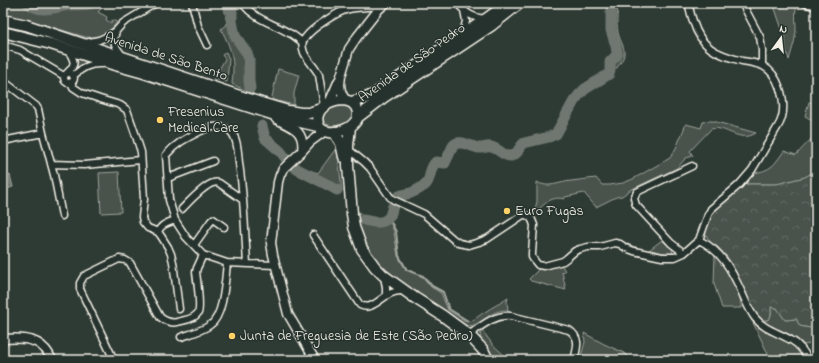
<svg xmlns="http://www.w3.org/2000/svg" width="819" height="363" font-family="'Indie Flower',sans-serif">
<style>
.green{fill:#48524c;stroke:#9ea29a}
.forest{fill:url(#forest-crowns);stroke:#9ea29a}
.water{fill:url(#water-waves);stroke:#a4a8a0}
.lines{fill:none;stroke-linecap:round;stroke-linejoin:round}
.stream{stroke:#a4a8a0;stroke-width:2}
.river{stroke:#6f7770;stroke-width:11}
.minor-casing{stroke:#f4f1e8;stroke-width:9}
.tertiary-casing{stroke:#f4f1e8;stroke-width:11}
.primary-casing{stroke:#f4f1e8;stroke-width:13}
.minor{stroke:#26332d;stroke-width:6}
.tertiary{stroke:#26332d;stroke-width:8}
.primary{stroke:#26332d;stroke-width:10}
.poi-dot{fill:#ffd166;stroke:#26332d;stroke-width:1.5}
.labels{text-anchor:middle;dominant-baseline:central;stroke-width:3;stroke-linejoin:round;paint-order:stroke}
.street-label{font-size:14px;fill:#f4f1e8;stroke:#26332d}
.poi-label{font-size:14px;fill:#f4f1e8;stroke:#26332d;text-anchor:start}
</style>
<defs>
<pattern id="forest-crowns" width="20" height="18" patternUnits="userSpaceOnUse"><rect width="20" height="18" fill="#48524c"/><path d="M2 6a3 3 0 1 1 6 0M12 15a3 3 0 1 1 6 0" fill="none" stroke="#636b66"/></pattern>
<pattern id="water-waves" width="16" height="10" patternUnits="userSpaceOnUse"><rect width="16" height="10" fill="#6f7770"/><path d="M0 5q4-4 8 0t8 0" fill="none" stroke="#5c605b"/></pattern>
</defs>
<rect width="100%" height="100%" fill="#2e3b34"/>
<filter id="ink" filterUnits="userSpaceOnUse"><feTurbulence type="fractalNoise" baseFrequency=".025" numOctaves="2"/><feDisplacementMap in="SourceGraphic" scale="8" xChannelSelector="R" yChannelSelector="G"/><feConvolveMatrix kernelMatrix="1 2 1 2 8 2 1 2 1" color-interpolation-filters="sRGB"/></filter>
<g filter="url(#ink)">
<path class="green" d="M 3,3 L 25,3 L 32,9 L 46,11 L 56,10 L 69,7 L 87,6 L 94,3 L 100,3 L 98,5 L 102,8 L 98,12 L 107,17 L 106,20 L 111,23 L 112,20 L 117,22 C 108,34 100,39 85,37 L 21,18 L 3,15 Z
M 30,3 L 87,3 C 81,4 74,3 68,4 C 54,6 42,12 30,3 Z
M 220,3 L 238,3 L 239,5 L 236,9 L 237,36 L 247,51 L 251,53 L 253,62 L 252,85 L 253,94 C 246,91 239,87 232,84 C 235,60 232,50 221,29 L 227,25 L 224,6 Z
M 773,3 L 798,3 C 794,11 796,20 796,28 C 796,39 792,49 789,60 L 786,50 L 785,38 Z
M 618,5 C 617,14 616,27 619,36 C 621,42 625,48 624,54 C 624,59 619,64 617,68 L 612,67 L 613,62 L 617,59 L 619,55 L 619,51 L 613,30 L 612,11 L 614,8 Z
M 226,52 L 229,59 L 227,82 L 219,80 L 213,80 L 225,59 L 222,55 Z
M 76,57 L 90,61 L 83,64 L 76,69 L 78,62 Z
M 278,69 L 299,75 L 294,93 L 294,105 L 273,100 L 272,97 Z
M 809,102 L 816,103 L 816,122 L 805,116 Z
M 338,106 C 344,106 349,107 352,111 C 354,125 330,132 323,120 C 323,112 331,108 338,106 Z
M 707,121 L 713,121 L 756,133 C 739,144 726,125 711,129 L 690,151 L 693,156 L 686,158 L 677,168 L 630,190 L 622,196 L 616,197 L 596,207 L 584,193 L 565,197 L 564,199 C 549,195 543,207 533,214 L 537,202 L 537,182 C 548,189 559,182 571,181 C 579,180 588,179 596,178 L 602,185 L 610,185 L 623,183 L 633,179 L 670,158 L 676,148 L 686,124 L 701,128 L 703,122 Z
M 816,133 L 816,171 L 805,177 L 777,184 L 745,184 L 754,173 C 772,170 774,165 784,151 L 796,155 L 814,136 Z
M 337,147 L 342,191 L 328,182 L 295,165 L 296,164 L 309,170 L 318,173 Z
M 119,172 L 121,212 L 101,213 L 99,173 Z
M 358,211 L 364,218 L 363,221 C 372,225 380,225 388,220 L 391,224 L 394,232 L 398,256 L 406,270 L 423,277 L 431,287 L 441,293 L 448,310 L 467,322 C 474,321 479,315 485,312 C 492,307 501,303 508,298 L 507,302 L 508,310 C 502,310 497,311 492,314 C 484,318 475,329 465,325 C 451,315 437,305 422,296 C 402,282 380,269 368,247 C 362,237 359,226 357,215 L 358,215 Z
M 662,240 L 672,249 L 673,253 L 669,254 L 649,250 Z
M 715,254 C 725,266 742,292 741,308 L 722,308 L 714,284 Z
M 561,264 L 565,271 L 562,272 L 566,290 L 531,281 L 529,279 L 539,269 L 546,269 Z
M 771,307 L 777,308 L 785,320 L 796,319 L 800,326 L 816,329 L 816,343 L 803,345 L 795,338 L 777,331 L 762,322 L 755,313 L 762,320 L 767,320 L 770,318 L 771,314 Z
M 746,308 L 754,320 L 762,328 L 790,342 L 795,345 L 805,360 L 765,360 L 769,356 Z
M 482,330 L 493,345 L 504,355 L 508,360 L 494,360 L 491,353 L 481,339 L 480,335 Z
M 584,333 L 604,344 L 624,353 L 631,360 L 580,360 L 585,342 Z"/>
<path class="forest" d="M 816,171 L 816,329 L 800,326 L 796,319 L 785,320 L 777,308 L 771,307 L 771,314 L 770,318 L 767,320 L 762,320 C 747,304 742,283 732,264 C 728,258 723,252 718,247 C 714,244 709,242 707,237 C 703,231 708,217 713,212 C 719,203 736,191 745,184 L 777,184 L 805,177 Z"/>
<path class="water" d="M 10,175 L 13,187 L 6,189 L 4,177 Z"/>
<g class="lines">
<path class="stream" d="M 388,219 L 392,224 L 396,232 L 399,256 L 407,270 L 423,276 L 432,286 L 443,292 L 449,309 L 468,321
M 502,358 L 503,360"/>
<path class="river" d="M 28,3 C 40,14 56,7 70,5 C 77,4 85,6 92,3
M 225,3 L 232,11 L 232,21 L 235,36 L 247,53 L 249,59 L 249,81 L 250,88
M 262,126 L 265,138 L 281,152 L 287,160
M 294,166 L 297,169 L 328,185 L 337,190
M 396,198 C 400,194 405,195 411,193 C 416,191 421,188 425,185 C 432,179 428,169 436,162 L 445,163 L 453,146 C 459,138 471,147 479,148 C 485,148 489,145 494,148 C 500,150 505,157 511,156 C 518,155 519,147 524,143 L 549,137 L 556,134 L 574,101 L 579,95 L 585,89 L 609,74 L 610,71 L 610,62 L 617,55 L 617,53 L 616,46 L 611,30 L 611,10 L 613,6 L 617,3
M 364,220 C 372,222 384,225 390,216 C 391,213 392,209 393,206"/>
<g class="minor-casing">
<path id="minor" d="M 192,3 L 198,26 L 207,45
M 242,3 C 257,21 271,22 289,33 C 294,35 298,39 302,42
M 457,3 C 466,13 472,18 486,19
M 742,3 L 760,37 L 762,50 L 762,65
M 804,3 L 816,7
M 116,31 C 112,43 115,46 122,55
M 463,34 L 466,21 L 464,10
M 85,43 L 99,40 L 108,36 L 116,31 L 123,23 L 156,3
M 3,45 L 20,50 L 64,76
M64 78a5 5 0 1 1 10 0a5 5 0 1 1-10 0Z
M 67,73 C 77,64 74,60 68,50
M 73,76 C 82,68 90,63 102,64
M 71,82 L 73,87 L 82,93 L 100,99 L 120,105 L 127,110 L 135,133 L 141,152 L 144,199 L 142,217 L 143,222 L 148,228 L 158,232 L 161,236 L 168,247 L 171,254 L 173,262 L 179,309
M 6,83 L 36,106 L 38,109 L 43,133
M 324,106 L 319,75 C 315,66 304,58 303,49 C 302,45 302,41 305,38 C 312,28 338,11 349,9 C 359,7 372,7 383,6
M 3,141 L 43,133 L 54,175 L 62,216
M 348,149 L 364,162 L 370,168 L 390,197 L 394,200 L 424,214 L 453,239 L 459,243 L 469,245 L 479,242 L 487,239 L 523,215 L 526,215 L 530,217 L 532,220 L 534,225 L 532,253 L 532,257 L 534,260 L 538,265 L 544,266 L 563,261 L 567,258 L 575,251 L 580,249 L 588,247 L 600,247 L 615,243 L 620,244 L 626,248 L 634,251 L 662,257 L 675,257 L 684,253 L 699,240 L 708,215 L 711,209 L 739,185 L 752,170 L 777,128 C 779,125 781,121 782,117 C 786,101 779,74 763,66 C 756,63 749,62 742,61 C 716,54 701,48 693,21 C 691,15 689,9 689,3
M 51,164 L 84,165 L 141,160
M 168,178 L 213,161
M 182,209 C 189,202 203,186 213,183 C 216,182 216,182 219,183 L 243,200
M 158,232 C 161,224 168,223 175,220
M 313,235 L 360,305 C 375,313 384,289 403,291
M 699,240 C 722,251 732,271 742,293 C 746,302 749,310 755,318 C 765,330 777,332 791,340 C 799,344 804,352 809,360
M 194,245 L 211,221 L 213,219 L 224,227
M 684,253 L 671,243 L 636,205 L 635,202 L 634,198 L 637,192 L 641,190 L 692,166
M 247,264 C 245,231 244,197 239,163 C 238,154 238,140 232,133 C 225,124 210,126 201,131 C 187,138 176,143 166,155 L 169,200 L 175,220 L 186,237 L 203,255 L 227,263 L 276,265
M 384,277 L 386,287 L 386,295
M 469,335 C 481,326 495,314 511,316 L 569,330 C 581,338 577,348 574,360
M 181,337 C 190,334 202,331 210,325 C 224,316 225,280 227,263
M 114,360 L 80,289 L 80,283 L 84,276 L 119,259 L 125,260 L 130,263 L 160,317 C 166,322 173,324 181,321 C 186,320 194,319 198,313 C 201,308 197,280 196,272 L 197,268 L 203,255"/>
</g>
<g class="tertiary-casing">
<path id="tertiary" d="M 345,100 L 341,91 L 340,85 L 341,76 L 349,49 L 357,37 L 379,9 L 386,3
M 329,103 L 339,80
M 276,119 C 292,127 305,130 302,151
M 3,339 C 17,338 35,337 45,349 C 48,352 50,356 52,360
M 315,360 L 288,314 L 273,255 L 271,243 L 278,182 L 280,175 L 283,169 L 302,151 L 310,142 L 325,131"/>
</g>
<g class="primary-casing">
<path id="primary" d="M 3,20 L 26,25 L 261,103 L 288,111 L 301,113 L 309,113 L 321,109
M 3,32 L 51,44 L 115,65 L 144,73 L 287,119 L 318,126
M 340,100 C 347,100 353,101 356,107 C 368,128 323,142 318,124 C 314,109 328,102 340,100 Z
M 351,102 L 366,98 L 375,94 L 486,19 L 508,3
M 358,117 L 384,97 L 492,25 L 520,3
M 350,127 L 348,145 L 348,166 L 352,214 L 354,227 L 362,249 L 375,267 L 383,275 L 415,298 L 443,316 L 469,335 L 483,350 L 488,360
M 334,132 L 341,143 L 344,157"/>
</g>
<use href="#minor" class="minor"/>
<use href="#tertiary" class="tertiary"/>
<use href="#primary" class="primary"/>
</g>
</g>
<g class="poi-dot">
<circle cx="160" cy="120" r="4"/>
<circle cx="507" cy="211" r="4"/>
<circle cx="232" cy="336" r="4"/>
</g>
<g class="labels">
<g class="street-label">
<text transform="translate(166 57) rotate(18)">Avenida de São Bento</text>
<text transform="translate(412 63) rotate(-35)">Avenida de São Pedro</text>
</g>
<g class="poi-label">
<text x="168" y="112">Fresenius<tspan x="168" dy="16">Medical Care</tspan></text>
<text x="515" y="211">Euro Fugas</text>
<text x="240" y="336">Junta de Freguesia de Este (São Pedro)</text>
</g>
</g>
<rect width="819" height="363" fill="none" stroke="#26332d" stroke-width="16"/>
<rect x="8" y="8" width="803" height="347" fill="none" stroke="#f4f1e8" stroke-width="1.5" filter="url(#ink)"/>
<g transform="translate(781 38) rotate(15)" stroke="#26332d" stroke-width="3" paint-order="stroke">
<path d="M0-3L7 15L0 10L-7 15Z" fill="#f4f1e8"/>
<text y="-6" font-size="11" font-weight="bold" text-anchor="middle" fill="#f4f1e8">N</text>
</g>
</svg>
